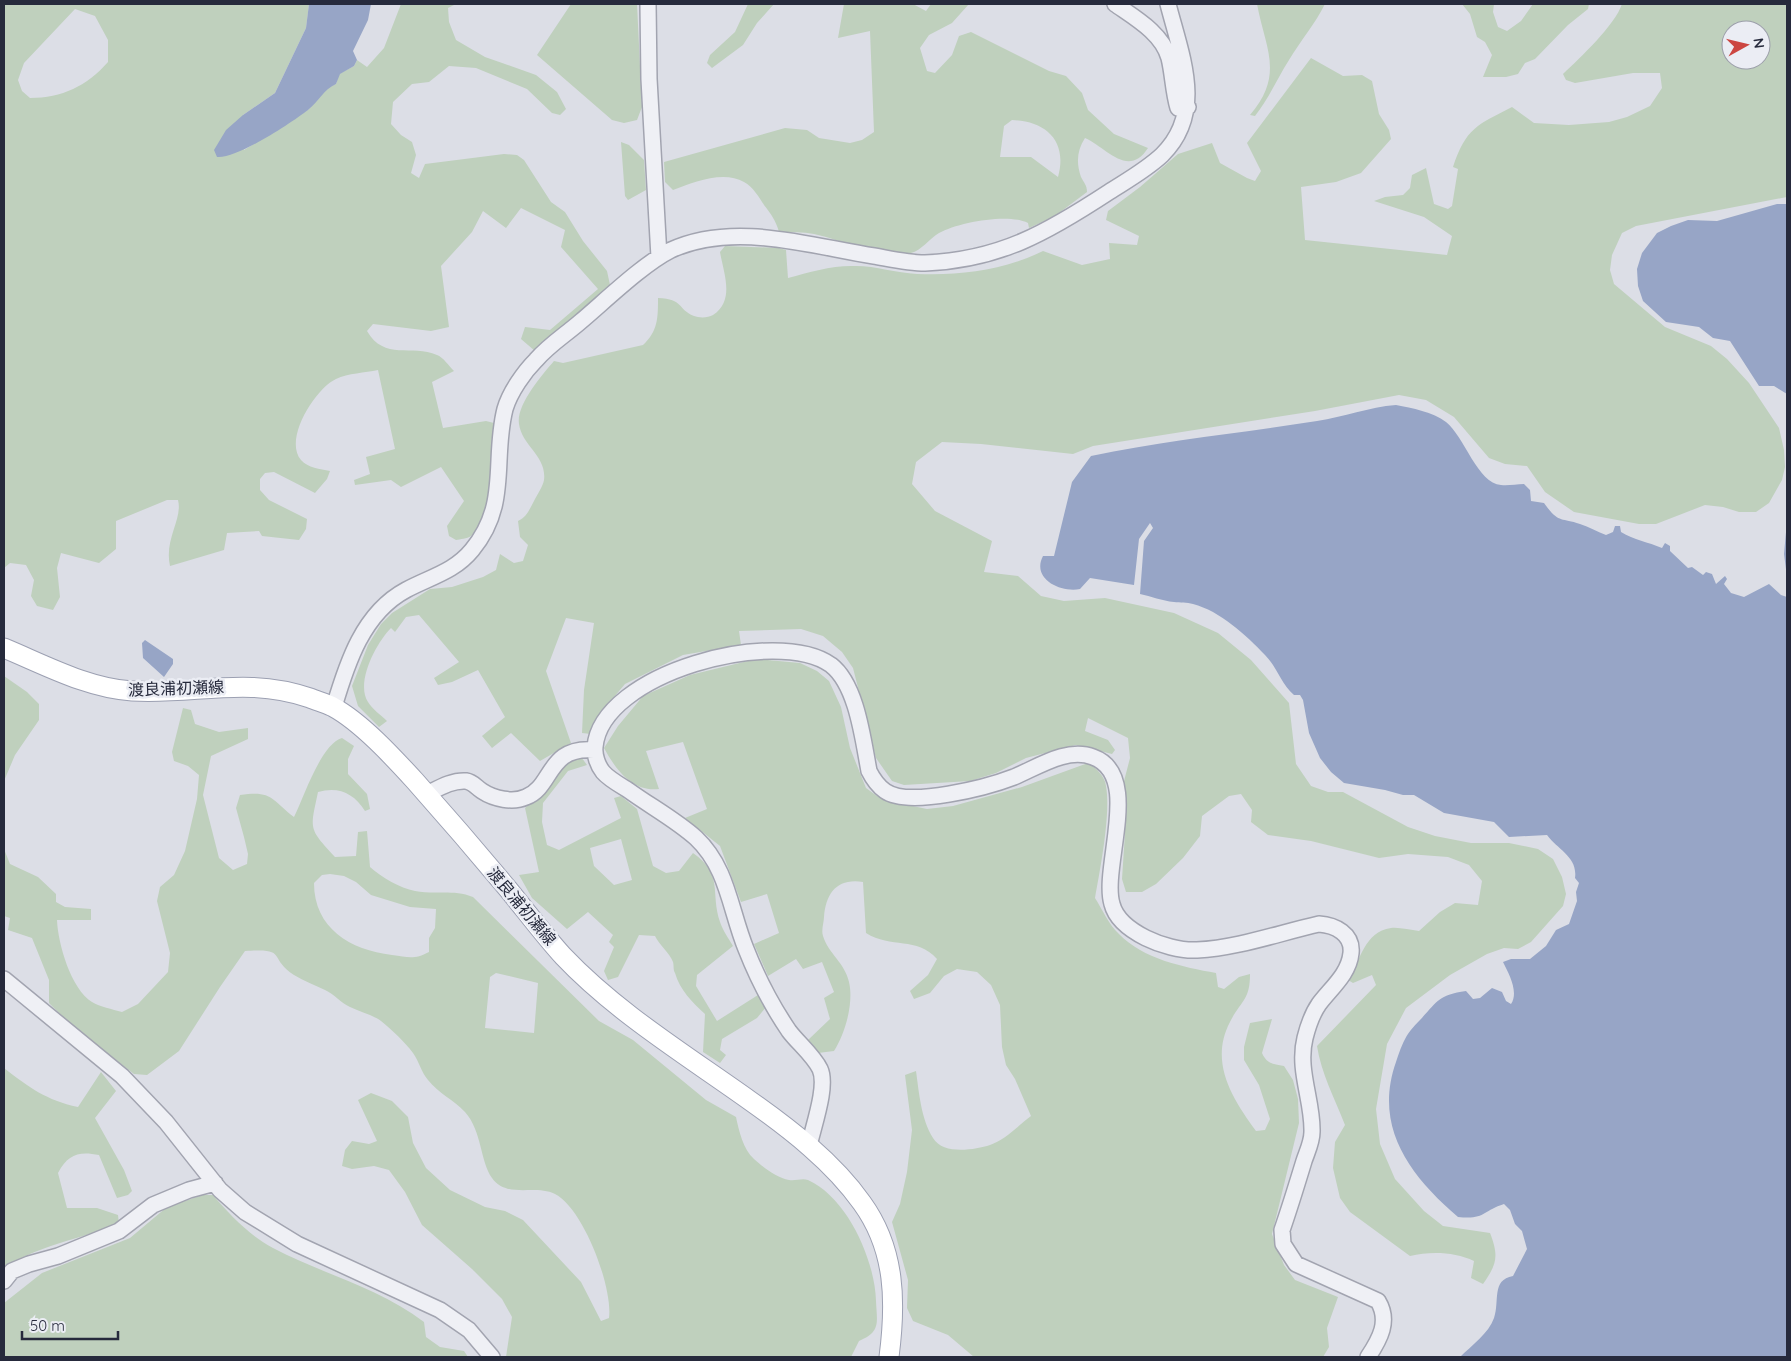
<svg xmlns="http://www.w3.org/2000/svg" width="1791" height="1361" font-family="Quicksand,'Noto Sans JP',sans-serif">
<style>
.green{fill:#bfd0bd;fill-rule:evenodd}
.water{fill:#97a5c6}
.lines{fill:none;stroke-linecap:round;stroke-linejoin:round}
.minor-casing{stroke:#a2a4b0;stroke-width:18}
.major-casing{stroke:#9ca0b2;stroke-width:21}
.minor{stroke:#eff0f5;stroke-width:15}
.major{stroke:#fff;stroke-width:19}
.labels{text-anchor:middle;dominant-baseline:central;stroke-width:5;stroke-linejoin:round;paint-order:stroke}
.street-label{font-size:16px;fill:#262a3c;stroke:#ebedf4}
</style>
<rect width="100%" height="100%" fill="#dcdee6"/>
<path class="green" d="M 4,4 L 309,4 L 306,28 L 275,93 L 243,115 L 244,150 L 309,109 L 327,88 L 336,84 L 339,74 L 354,66 L 357,60 L 367,67 L 384,48 L 401,4 L 456,4 L 448,8 L 449,22 L 456,40 L 485,57 L 536,75 L 557,92 L 566,109 L 560,115 L 552,113 L 527,89 L 476,68 L 449,66 L 429,82 L 412,84 L 393,102 L 391,124 L 401,135 L 412,142 L 416,155 L 411,173 L 419,178 L 425,164 L 504,154 L 517,155 L 524,160 L 551,202 L 565,212 L 583,241 L 607,271 L 610,285 L 535,351 L 521,339 L 525,327 L 550,330 L 598,289 L 561,247 L 565,230 L 521,208 L 506,228 L 483,211 L 472,232 L 441,266 L 449,327 L 431,331 L 373,324 L 367,331 C 384,361 412,344 437,355 C 443,357 449,366 454,371 L 432,382 L 443,428 L 486,421 L 494,423 C 492,452 496,517 471,536 C 467,539 460,539 456,540 L 449,536 L 447,526 L 464,501 L 441,467 L 401,487 L 391,480 L 355,485 L 354,480 L 370,474 L 366,457 L 395,449 L 378,370 C 365,373 348,373 336,379 C 316,388 283,439 301,460 C 308,468 320,469 330,471 L 327,479 L 315,493 L 274,472 L 265,473 L 260,479 L 260,490 L 269,500 L 307,519 L 306,529 L 299,540 L 262,536 L 259,531 L 227,533 L 224,550 L 170,566 C 164,539 183,519 178,500 L 167,500 L 116,521 L 116,549 L 99,563 L 61,553 L 57,568 L 60,597 L 53,610 L 37,606 L 31,596 L 34,580 L 26,565 L 10,563 L 4,568 ZM 75,9 L 95,16 L 108,40 L 108,62 C 87,86 62,98 30,98 L 22,91 L 18,80 L 24,63 Z
M 571,4 L 637,4 L 642,107 L 637,120 L 624,123 L 612,120 L 537,55 Z
M 748,4 L 774,4 L 757,23 L 743,45 L 712,68 L 707,63 L 710,55 L 735,32 Z
M 844,4 L 913,4 L 926,11 L 931,4 L 969,4 L 952,23 L 929,35 L 920,48 L 927,71 L 935,73 L 952,55 L 959,36 L 971,32 L 1049,71 L 1066,76 L 1082,93 L 1088,110 L 1114,134 L 1148,148 C 1128,179 1106,147 1085,138 C 1077,150 1076,163 1081,177 C 1084,183 1087,185 1087,192 L 1055,216 L 1029,228 L 1028,223 C 1009,213 959,222 939,233 C 930,238 921,251 911,253 C 879,258 845,241 814,234 C 803,232 791,232 779,232 C 776,221 771,214 764,205 C 759,197 753,187 744,182 C 724,170 693,182 673,190 L 665,182 L 664,162 L 785,128 L 807,130 L 819,138 L 850,143 L 862,140 L 874,132 L 870,31 L 838,38 ZM 1012,120 C 1046,121 1068,141 1058,177 L 1031,157 L 1000,157 L 1004,126 Z
M 1257,4 L 1325,4 C 1315,24 1301,40 1289,60 C 1277,79 1269,98 1255,116 L 1250,115 C 1285,74 1265,48 1257,4 Z
M 1462,4 L 1494,4 L 1493,12 L 1498,27 L 1507,31 L 1521,21 L 1533,4 L 1589,4 L 1588,9 L 1568,25 L 1535,59 L 1525,63 L 1518,74 L 1506,77 L 1483,77 L 1492,55 L 1485,42 L 1477,37 L 1470,14 Z
M 1622,4 L 1787,4 L 1787,197 L 1636,226 L 1622,233 L 1612,255 L 1610,270 L 1614,284 L 1665,327 L 1711,346 L 1727,359 L 1749,383 L 1779,428 L 1784,450 L 1785,467 L 1782,480 L 1769,503 L 1756,512 L 1739,512 L 1723,507 L 1705,505 L 1656,524 L 1639,524 L 1574,512 L 1545,492 L 1527,466 L 1505,464 L 1489,458 L 1454,417 L 1426,400 L 1399,395 L 1315,411 L 1093,446 L 1073,454 L 981,444 L 942,442 L 916,462 L 912,484 L 935,511 L 992,541 L 984,572 L 1018,576 L 1041,596 L 1064,601 L 1105,598 L 1174,613 L 1218,633 L 1251,660 L 1289,703 L 1296,764 L 1311,786 L 1328,792 L 1343,792 L 1408,827 L 1435,836 L 1471,843 L 1509,843 L 1538,849 L 1553,859 L 1562,877 L 1566,894 L 1563,906 L 1531,942 L 1518,949 L 1504,948 L 1487,954 L 1450,975 L 1406,1008 L 1387,1044 L 1376,1109 L 1380,1144 L 1395,1179 L 1424,1211 L 1443,1226 L 1490,1233 C 1499,1256 1497,1264 1483,1284 L 1471,1278 L 1474,1261 C 1455,1252 1431,1251 1410,1256 L 1350,1212 L 1340,1198 L 1333,1168 L 1335,1142 L 1345,1125 C 1335,1099 1321,1073 1317,1046 L 1376,985 L 1372,975 L 1353,983 L 1348,980 C 1361,960 1364,932 1391,928 C 1399,927 1410,930 1419,931 L 1440,912 L 1455,903 L 1478,905 L 1482,881 L 1469,865 L 1448,857 L 1408,854 L 1379,858 L 1311,841 L 1268,835 L 1251,822 L 1252,810 L 1241,794 L 1229,796 L 1202,816 L 1200,836 L 1183,858 L 1156,884 L 1142,892 L 1126,892 L 1122,879 L 1125,833 L 1123,785 L 1130,758 L 1128,738 L 1088,718 L 1085,731 L 1108,740 L 1115,750 L 1112,754 L 1076,745 L 1026,758 L 996,773 L 970,781 L 904,785 L 892,781 L 876,758 L 853,668 L 842,652 L 823,636 L 801,629 L 739,631 L 741,645 L 683,655 L 625,684 L 603,710 L 591,734 L 582,733 L 584,690 L 594,623 L 566,618 L 546,671 L 571,743 L 540,761 L 511,733 L 492,748 L 482,736 L 505,717 L 478,670 L 452,682 L 438,685 L 434,678 L 459,662 L 419,615 L 406,617 L 395,632 L 391,628 C 377,642 355,682 368,702 C 372,709 381,715 387,721 L 379,727 L 358,706 L 352,686 L 368,645 L 381,624 L 392,613 L 430,589 L 452,587 L 483,577 L 496,570 L 500,554 L 514,563 L 523,561 L 528,545 L 520,537 L 518,521 C 527,517 529,510 534,501 C 537,495 543,486 544,480 C 547,456 522,446 519,424 C 516,405 542,375 554,361 L 563,363 L 643,345 C 658,331 658,318 658,298 C 684,299 677,309 694,316 C 699,318 708,318 713,315 C 735,300 724,275 720,252 L 725,246 L 779,248 L 786,250 L 788,278 C 810,272 833,265 856,266 C 876,266 896,273 917,274 C 959,276 1005,270 1043,251 L 1082,265 L 1110,259 L 1109,243 L 1137,245 L 1139,236 L 1106,220 L 1108,211 L 1140,187 L 1178,154 L 1212,143 L 1220,163 L 1247,178 L 1255,181 L 1261,171 L 1247,143 L 1311,58 L 1343,76 L 1362,75 L 1372,81 L 1379,114 L 1389,130 L 1391,139 L 1361,173 L 1336,182 L 1301,187 L 1305,240 L 1447,255 L 1452,236 L 1424,217 L 1374,201 L 1385,197 L 1403,195 L 1410,188 L 1412,175 L 1426,168 L 1434,204 L 1448,209 L 1452,206 L 1458,169 L 1453,167 C 1466,128 1477,125 1512,107 L 1534,123 L 1569,125 L 1609,122 L 1627,117 L 1650,106 L 1662,88 L 1660,73 L 1633,73 L 1575,83 L 1566,80 L 1563,74 C 1580,58 1615,25 1622,4 ZM 1731,30 L 1761,30 L 1761,60 L 1731,60 Z
M 621,142 L 629,145 L 644,160 L 646,190 L 628,200 L 625,196 Z
M 756,659 L 800,663 L 817,671 L 829,681 L 841,707 L 850,748 L 866,788 L 877,796 L 898,803 L 927,809 L 953,806 L 1022,787 L 1088,763 C 1096,768 1105,776 1106,786 C 1111,814 1100,870 1095,898 C 1102,909 1109,925 1119,934 C 1143,959 1183,967 1216,973 L 1218,987 L 1224,989 L 1239,977 L 1250,974 C 1250,1001 1241,1000 1230,1022 C 1209,1062 1232,1098 1256,1131 L 1265,1130 L 1270,1119 L 1259,1085 L 1244,1060 L 1244,1047 L 1250,1023 L 1272,1019 L 1262,1053 C 1267,1064 1273,1064 1284,1066 L 1293,1080 L 1298,1099 L 1299,1123 L 1272,1234 L 1284,1265 L 1295,1280 L 1338,1297 L 1327,1328 L 1329,1347 L 1323,1357 L 974,1357 L 948,1335 L 913,1321 L 907,1308 L 908,1280 L 892,1222 L 900,1204 L 907,1172 L 912,1130 L 905,1075 L 916,1071 C 919,1092 921,1119 933,1138 C 943,1155 974,1150 990,1145 C 1005,1140 1019,1125 1031,1116 L 1015,1079 L 1006,1065 L 1002,1047 L 1000,1005 L 991,985 L 977,972 L 957,969 L 944,976 L 930,993 L 914,999 L 910,991 L 928,975 L 937,959 C 917,936 891,949 866,933 L 863,882 C 837,878 826,893 824,917 C 824,922 821,930 823,936 C 828,953 845,963 849,982 C 854,1003 845,1034 834,1051 L 818,1053 L 808,1040 L 830,1019 L 824,998 L 834,992 L 822,962 L 803,969 L 796,959 L 768,976 L 754,944 L 779,933 L 767,894 L 741,902 L 720,846 L 685,818 L 707,809 L 683,742 L 646,751 L 659,789 C 632,792 616,770 604,748 L 618,726 L 643,696 L 690,675 Z
M 4,676 L 27,692 L 39,704 L 39,720 L 15,755 L 4,781 Z
M 183,708 L 191,710 L 195,724 L 219,732 L 248,728 L 248,739 L 211,756 L 203,795 L 219,858 L 233,870 L 247,864 L 248,854 L 244,837 L 236,808 L 240,795 C 272,790 271,799 294,817 C 304,797 321,744 342,738 L 354,746 L 348,759 L 348,774 L 367,794 L 370,809 L 365,811 C 354,793 338,786 318,792 C 310,830 308,828 335,857 L 356,856 L 358,832 L 367,831 L 370,867 C 381,877 400,888 415,891 C 435,895 453,889 473,897 L 599,1021 L 633,1040 L 706,1100 L 736,1117 C 739,1131 743,1149 754,1159 C 763,1167 777,1178 789,1180 C 796,1181 802,1178 808,1180 C 848,1198 875,1261 876,1301 C 877,1323 881,1332 859,1341 L 851,1357 L 506,1357 L 512,1317 L 502,1299 L 472,1269 L 422,1225 L 405,1192 L 389,1170 L 374,1166 L 352,1169 L 342,1166 L 345,1150 L 352,1141 L 369,1144 L 377,1141 L 358,1100 L 371,1093 L 392,1101 L 408,1117 L 413,1143 L 426,1168 L 450,1190 L 485,1207 L 505,1211 L 523,1220 L 581,1282 L 601,1321 L 609,1318 C 613,1288 584,1209 555,1194 C 534,1184 507,1199 492,1178 C 480,1161 482,1131 465,1112 C 454,1100 438,1093 428,1080 C 421,1072 419,1061 413,1053 C 405,1042 392,1030 381,1021 C 373,1015 360,1012 350,1007 C 341,1003 334,994 325,990 C 315,985 304,981 294,975 C 267,957 289,948 245,951 L 220,987 L 179,1051 L 147,1075 L 134,1074 L 73,1027 L 49,1003 L 49,980 L 32,938 L 8,930 L 10,918 L 4,916 L 4,849 L 10,864 L 38,877 L 56,894 L 56,902 L 65,907 L 91,909 L 91,920 L 57,920 C 58,944 71,989 92,1002 C 100,1007 112,1009 122,1012 L 138,1004 L 168,972 L 170,953 L 157,901 L 160,887 L 174,875 L 185,851 L 197,799 L 199,775 L 188,766 L 174,761 L 172,752 ZM 330,874 L 344,876 L 356,882 L 371,895 L 410,907 L 436,909 L 435,928 L 429,938 L 429,952 C 414,960 408,957 392,955 C 350,950 314,928 314,883 L 322,875 ZM 496,973 L 538,983 L 534,1033 L 485,1028 L 490,977 Z
M 579,754 L 587,765 L 568,771 L 543,803 L 542,822 L 547,845 L 559,850 L 621,818 L 614,798 L 621,796 L 637,809 L 653,866 L 666,873 L 679,871 L 693,853 C 724,875 710,892 720,922 C 723,931 729,939 733,946 L 697,975 L 696,986 L 717,1021 L 758,995 L 766,1007 L 757,1018 L 722,1039 L 720,1050 L 726,1055 L 720,1063 L 703,1052 L 705,1014 C 692,1002 680,990 675,973 C 673,970 674,965 673,962 C 670,953 659,945 655,936 L 639,935 L 618,977 L 608,980 L 604,971 L 614,947 L 609,942 L 613,935 L 588,912 L 567,929 L 532,898 L 519,875 L 539,872 L 525,808 L 538,797 L 562,764 ZM 621,839 L 632,880 L 614,885 L 594,866 L 590,848 Z
M 4,1068 C 30,1088 46,1100 78,1107 L 101,1072 L 116,1091 L 95,1118 L 124,1170 L 132,1191 L 128,1195 L 117,1198 L 99,1155 C 79,1151 68,1154 58,1173 L 67,1208 L 97,1208 L 118,1215 L 119,1224 C 89,1237 24,1248 4,1271 Z
M 203,1195 L 213,1195 C 230,1215 249,1235 273,1248 C 322,1274 380,1288 424,1322 L 426,1337 L 440,1347 L 464,1351 L 468,1357 L 4,1357 L 4,1303 L 42,1273 L 130,1238 L 167,1207 Z"/>
<path class="water" d="M 309,4 L 371,4 L 368,20 L 353,51 L 357,60 L 354,66 L 340,74 L 336,84 C 323,90 319,101 308,110 C 291,123 237,159 217,157 L 214,150 L 226,130 L 243,115 L 275,93 L 306,28 Z
M 1777,204 L 1787,204 L 1787,394 L 1774,386 L 1759,386 L 1730,341 L 1713,338 L 1699,327 L 1666,322 L 1643,301 L 1638,286 L 1637,269 L 1642,253 L 1657,233 L 1671,226 L 1688,220 L 1717,221 Z
M 1396,405 C 1412,408 1433,412 1446,422 C 1464,436 1478,484 1501,485 C 1508,486 1516,484 1524,484 L 1530,490 L 1531,501 L 1544,503 C 1559,524 1560,517 1580,524 C 1589,527 1598,532 1606,535 L 1613,532 L 1615,526 L 1620,526 L 1621,532 C 1634,540 1648,542 1662,548 L 1665,543 L 1670,546 L 1670,551 L 1688,568 L 1692,567 L 1703,575 L 1706,572 L 1712,574 L 1716,584 L 1725,576 L 1727,579 L 1724,584 L 1731,593 L 1744,597 L 1769,584 L 1781,595 L 1787,597 L 1787,1357 L 1460,1357 C 1471,1346 1489,1333 1494,1318 C 1500,1301 1491,1280 1513,1276 L 1527,1249 L 1522,1231 L 1515,1224 L 1510,1210 L 1504,1204 C 1482,1211 1485,1220 1458,1217 C 1410,1176 1373,1127 1396,1062 C 1403,1042 1405,1035 1420,1020 C 1438,1001 1438,995 1466,991 L 1473,999 L 1480,998 L 1492,988 L 1502,992 L 1506,1001 L 1511,1004 C 1519,992 1509,974 1503,962 L 1511,959 L 1530,959 L 1546,946 L 1556,930 L 1569,924 L 1577,901 L 1576,892 L 1579,883 L 1575,878 C 1578,857 1558,850 1547,835 L 1509,837 L 1494,822 L 1444,813 L 1414,795 L 1403,795 L 1385,790 L 1344,783 L 1331,772 L 1320,758 L 1309,733 L 1303,700 L 1300,695 L 1294,695 C 1281,684 1277,667 1265,655 C 1246,635 1220,611 1193,604 C 1187,602 1180,603 1174,602 C 1162,601 1151,596 1140,594 L 1144,541 L 1153,528 L 1150,523 L 1139,539 L 1134,585 L 1090,578 L 1080,589 C 1061,593 1031,579 1043,556 L 1054,556 L 1072,482 L 1091,456 C 1166,440 1241,433 1317,421 C 1344,417 1369,407 1396,405 Z
M 1787,521 L 1787,577 L 1784,554 Z
M 145,640 L 173,659 L 173,664 L 164,677 L 143,658 L 142,643 Z"/>
<g class="lines">
<g class="minor-casing">
<path id="minor" d="M 648,4 L 649,79 L 659,257
M 1115,4 C 1135,18 1162,33 1169,58 C 1173,74 1173,91 1178,108 L 1188,107
M 334,707 C 347,663 363,613 406,590 C 430,577 454,572 472,550 C 510,504 492,460 505,409 C 510,392 524,372 536,360 C 549,345 565,335 580,322 C 605,301 643,264 671,250 C 734,221 810,246 874,256 C 891,259 908,263 925,263 C 1000,260 1048,232 1109,192 C 1126,181 1146,170 1162,155 C 1206,112 1181,55 1168,4
M 427,794 C 439,788 452,780 466,781 C 473,782 476,787 482,791 C 494,799 513,803 526,797 C 553,787 547,746 594,750
M 4,979 L 122,1076 L 166,1122 L 220,1190 L 245,1212 L 297,1244 L 440,1310 L 469,1330 L 492,1357
M 809,1146 C 813,1127 828,1086 820,1069 C 813,1055 798,1043 789,1031 C 772,1006 757,977 746,949 C 730,910 728,868 696,838 C 676,820 650,806 628,790 C 620,785 609,779 603,772 C 598,766 594,755 595,747 C 601,673 777,626 831,665 C 857,685 863,740 869,771 C 873,779 878,786 885,791 C 909,808 988,787 1014,777 C 1038,767 1067,747 1093,757 C 1143,775 1101,867 1112,904 C 1116,920 1132,931 1146,938 C 1160,945 1181,951 1197,950 C 1238,948 1279,933 1319,924 C 1335,925 1353,934 1351,953 C 1349,974 1331,988 1319,1004 C 1312,1014 1308,1026 1305,1038 C 1297,1070 1313,1101 1312,1132 C 1312,1142 1307,1152 1304,1161 C 1297,1184 1290,1207 1282,1230 L 1283,1244 L 1296,1264 L 1378,1301 C 1390,1321 1380,1339 1368,1357
M 4,1281 L 12,1271 L 29,1264 L 58,1256 L 119,1231 L 153,1205 L 189,1190 L 215,1183"/>
</g>
<g class="major-casing">
<path id="major" d="M 4,648 C 45,665 87,688 132,691 C 195,695 246,676 310,698 C 317,701 326,703 333,707 C 361,722 394,758 415,781 C 447,817 478,853 508,889 C 526,911 544,935 563,956 C 616,1012 686,1055 749,1100 C 790,1129 833,1162 862,1203 C 896,1250 896,1303 889,1357"/>
</g>
<use href="#minor" class="minor"/>
<use href="#major" class="major"/>
</g>
<g class="labels">
<g class="street-label">
<text transform="translate(176 688) rotate(-2)">渡良浦初瀬線</text>
<text transform="translate(522 906) rotate(50)">渡良浦初瀬線</text>
</g>
</g>
<rect width="1791" height="1361" fill="none" stroke="#262a3c" stroke-width="10"/>
<g transform="translate(1746 45) rotate(82)"><circle r="24" fill="#ebedf4" stroke="#9c9faa"/>
<path d="M0-4L9 19L0 12L-9 19Z" fill="#cc4641"/>
<text y="-8" font-size="14" font-weight="bold" text-anchor="middle" fill="#262a3c">N</text>
</g>
<path d="M22 1331v8h96v-8" fill="none" stroke="#262a3c" stroke-width="2.5"/>
<text x="30" y="1331" font-size="15" fill="#262a3c" stroke="#ebedf4" stroke-width="4" paint-order="stroke">50 m</text>
</svg>
